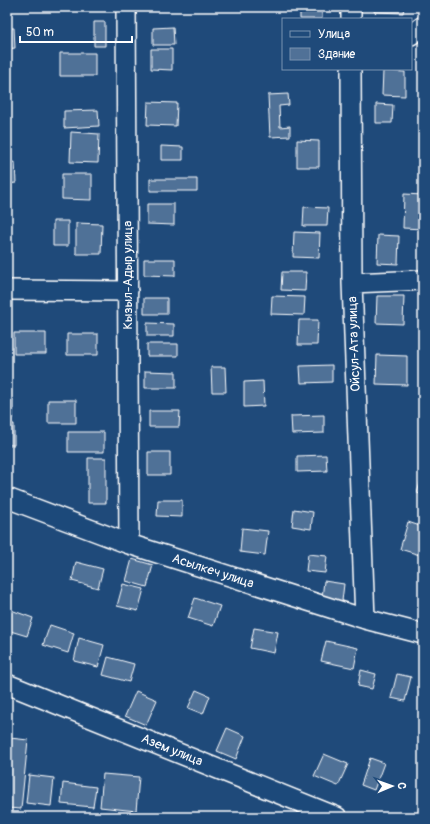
<svg xmlns="http://www.w3.org/2000/svg" width="430" height="824" font-family="Pangolin,sans-serif">
<style>
.building{fill:#507197;stroke:#fff}
.lines{fill:none;stroke-linecap:round;stroke-linejoin:round}
.minor-casing{stroke:#fff;stroke-width:22}
.minor{stroke:#1f4a7a;stroke-width:19}
.labels{text-anchor:middle;dominant-baseline:central;stroke-width:3;stroke-linejoin:round;paint-order:stroke}
.street-label{font-size:13px;fill:#fff;stroke:#1f4a7a}
</style>
<rect width="100%" height="100%" fill="#1f4a7a"/>
<filter id="ink" filterUnits="userSpaceOnUse"><feTurbulence type="fractalNoise" baseFrequency=".025" numOctaves="2"/><feDisplacementMap in="SourceGraphic" scale="8" xChannelSelector="R" yChannelSelector="G"/><feConvolveMatrix kernelMatrix="1 2 1 2 8 2 1 2 1" color-interpolation-filters="sRGB"/></filter>
<g filter="url(#ink)">
<path class="building" d="M 300,7 L 322,7 L 322,19 L 300,19 Z
M 375,7 L 404,7 L 403,13 L 374,12 Z
M 94,22 L 105,22 L 105,46 L 94,46 Z
M 173,27 L 174,45 L 153,45 L 153,28 Z
M 7,28 L 14,28 L 15,48 L 7,49 Z
M 151,49 L 172,49 L 172,70 L 151,69 Z
M 60,53 L 95,53 L 95,76 L 60,76 Z
M 383,71 L 405,72 L 405,96 L 382,95 Z
M 288,94 L 289,105 L 279,106 L 280,127 L 290,126 L 290,136 L 270,137 L 268,95 Z
M 148,102 L 177,103 L 176,126 L 147,125 Z
M 376,104 L 393,105 L 392,123 L 376,123 Z
M 98,110 L 99,126 L 64,128 L 64,111 Z
M 422,124 L 423,124 L 423,156 L 421,156 Z
M 71,132 L 99,134 L 98,163 L 70,162 Z
M 297,140 L 319,141 L 319,167 L 297,167 Z
M 161,146 L 183,147 L 183,160 L 161,160 Z
M 15,162 L 16,183 L 7,184 L 7,163 Z
M 62,174 L 92,174 L 92,200 L 62,199 Z
M 150,179 L 197,179 L 197,191 L 150,191 Z
M 404,194 L 423,195 L 423,229 L 403,228 Z
M 147,204 L 174,204 L 174,225 L 147,224 Z
M 304,207 L 328,208 L 327,226 L 303,226 Z
M 53,221 L 68,221 L 68,246 L 53,246 Z
M 76,223 L 102,224 L 101,254 L 76,254 Z
M 294,232 L 320,233 L 319,258 L 293,257 Z
M 378,235 L 399,236 L 398,264 L 377,263 Z
M 144,259 L 175,259 L 175,276 L 144,275 Z
M 282,272 L 306,272 L 305,291 L 281,290 Z
M 272,296 L 305,297 L 304,315 L 271,314 Z
M 377,296 L 404,296 L 403,324 L 376,323 Z
M 144,298 L 167,298 L 167,314 L 144,314 Z
M 299,320 L 318,320 L 317,345 L 298,345 Z
M 147,323 L 174,324 L 174,336 L 147,336 Z
M 419,330 L 423,330 L 423,351 L 419,351 Z
M 14,333 L 46,333 L 46,354 L 14,354 Z
M 67,334 L 98,334 L 98,355 L 67,355 Z
M 147,344 L 178,344 L 178,356 L 147,356 Z
M 377,355 L 407,356 L 407,385 L 376,384 Z
M 332,365 L 332,382 L 301,383 L 300,366 Z
M 211,367 L 225,367 L 226,392 L 212,392 Z
M 145,371 L 176,372 L 176,388 L 145,388 Z
M 263,381 L 264,406 L 244,407 L 244,382 Z
M 7,399 L 13,399 L 13,418 L 7,418 Z
M 48,400 L 76,400 L 76,423 L 48,423 Z
M 149,411 L 180,411 L 179,427 L 149,427 Z
M 324,415 L 324,433 L 292,434 L 291,416 Z
M 7,424 L 14,424 L 14,445 L 7,445 Z
M 68,432 L 104,432 L 104,452 L 68,452 Z
M 148,452 L 170,452 L 170,475 L 148,475 Z
M 326,455 L 327,471 L 297,472 L 297,456 Z
M 88,458 L 106,458 L 106,503 L 88,503 Z
M 423,473 L 423,495 L 417,493 Z
M 158,500 L 182,500 L 182,517 L 157,516 Z
M 294,509 L 313,512 L 311,529 L 292,526 Z
M 408,522 L 423,527 L 423,556 L 400,549 Z
M 242,528 L 268,531 L 265,555 L 240,552 Z
M 308,554 L 327,556 L 325,573 L 306,571 Z
M 132,559 L 153,565 L 147,587 L 126,581 Z
M 76,562 L 103,569 L 98,588 L 72,581 Z
M 324,581 L 344,584 L 342,601 L 322,598 Z
M 123,584 L 144,589 L 138,611 L 117,606 Z
M 195,598 L 220,606 L 213,626 L 188,618 Z
M 11,610 L 33,618 L 27,636 L 7,630 L 7,622 Z
M 50,625 L 74,633 L 68,653 L 43,645 Z
M 254,628 L 278,632 L 274,653 L 250,648 Z
M 79,638 L 104,645 L 98,667 L 74,661 Z
M 326,641 L 358,648 L 354,668 L 321,661 Z
M 108,657 L 134,664 L 129,682 L 103,675 Z
M 361,670 L 376,674 L 372,689 L 358,686 Z
M 397,674 L 411,677 L 405,701 L 391,698 Z
M 196,690 L 210,696 L 203,714 L 188,708 Z
M 136,691 L 157,700 L 146,725 L 125,716 Z
M 227,728 L 245,736 L 236,759 L 217,751 Z
M 10,738 L 28,740 L 21,809 L 7,808 L 7,769 Z
M 324,754 L 348,764 L 338,786 L 314,776 Z
M 370,758 L 384,763 L 374,790 L 361,785 Z
M 103,774 L 139,777 L 136,811 L 100,807 Z
M 29,775 L 54,778 L 51,806 L 26,803 Z
M 63,783 L 96,787 L 93,807 L 61,804 Z
M 398,812 L 411,816 L 410,817 L 396,817 Z"/>
<g class="lines">
<g class="minor-casing">
<path id="minor" d="M 126,7 L 129,544
M 351,19 L 351,7
M 411,35 L 423,26
M 351,69 L 352,283 L 365,619
M 352,283 L 423,280
M 9,290 L 128,291
M 7,498 L 129,544 L 365,619 L 423,634
M 7,684 L 337,817"/>
</g>
<use href="#minor" class="minor"/>
</g>
</g>
<g class="labels">
<g class="street-label">
<text transform="translate(128 275) rotate(-90)">Кызыл-Адыр улица</text>
<text transform="translate(354 344) rotate(-92)">Ойсул-Ата улица</text>
<text transform="translate(213 571) rotate(18)">Асылкеч улица</text>
<text transform="translate(172 750) rotate(22)">Азем улица</text>
</g>
</g>
<rect width="430" height="824" fill="none" stroke="#1f4a7a" stroke-width="24"/>
<rect x="12" y="12" width="406" height="800" fill="none" stroke="#fff" stroke-width="1.5" filter="url(#ink)"/>
<rect x="282" y="18" width="130" height="52" fill="#1f4a7a" stroke="#7992af"/>
<rect x="290" y="31" width="20" height="6" fill="#1f4a7a" stroke="#7992af"/>
<text x="318" y="38" font-size="12" fill="#ffffff">Улица</text>
<rect x="290" y="48" width="20" height="12" fill="#507197" stroke="#7992af"/>
<text x="318" y="58" font-size="12" fill="#ffffff">Здание</text>
<g transform="translate(392 786) rotate(88)" stroke="#1f4a7a" stroke-width="3" paint-order="stroke">
<path d="M0-3L7 15L0 10L-7 15Z" fill="#ffffff"/>
<text y="-6" font-size="11" font-weight="bold" text-anchor="middle" fill="#ffffff">С</text>
</g>
<path d="M20 36v6h112v-6" fill="none" stroke="#ffffff" stroke-width="2"/>
<text x="26" y="36" font-size="12" fill="#ffffff" stroke="#1f4a7a" stroke-width="3" paint-order="stroke">50 m</text>
</svg>
